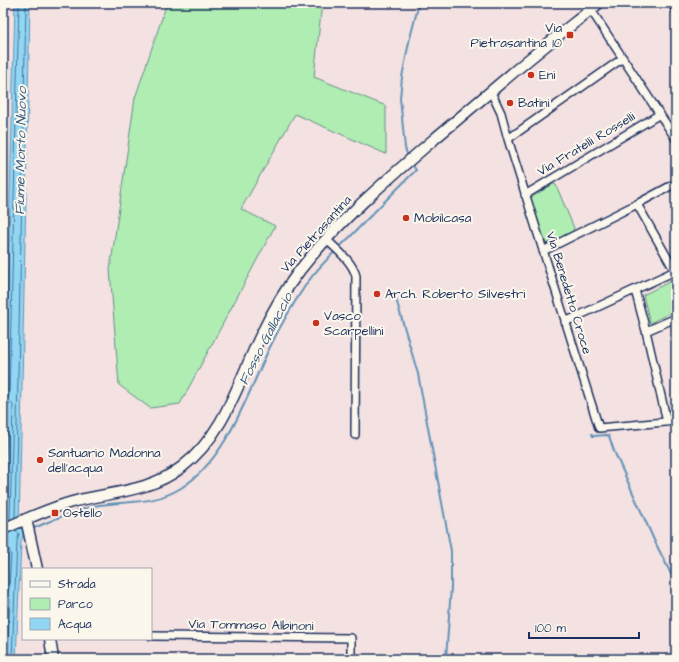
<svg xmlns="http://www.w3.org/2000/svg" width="679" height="662" font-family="'Architects Daughter',sans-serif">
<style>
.green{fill:#afedb3;stroke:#658e88}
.water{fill:#91d6f2;stroke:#6293b7}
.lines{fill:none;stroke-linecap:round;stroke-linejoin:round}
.shore{stroke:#4a7299;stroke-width:1}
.stream{stroke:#6293b7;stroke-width:2}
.street-casing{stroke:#1b2f5e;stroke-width:10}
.secondary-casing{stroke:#1b2f5e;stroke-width:13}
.street{stroke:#fbf7ec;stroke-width:7}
.secondary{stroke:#fbf7ec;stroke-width:10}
.poi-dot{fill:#c8321e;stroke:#fbf7ec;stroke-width:1.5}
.labels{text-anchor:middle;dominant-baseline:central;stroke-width:4;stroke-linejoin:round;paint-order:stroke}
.poi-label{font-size:13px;fill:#1b2f5e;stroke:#fbf7ec;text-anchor:start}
.street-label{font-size:13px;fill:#1b2f5e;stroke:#fbf7ec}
.water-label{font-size:14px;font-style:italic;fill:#385983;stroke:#fbf7ec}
</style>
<rect width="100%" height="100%" fill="#f4e1e1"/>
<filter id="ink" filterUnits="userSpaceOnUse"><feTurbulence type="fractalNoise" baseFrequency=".025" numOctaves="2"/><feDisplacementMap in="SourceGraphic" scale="8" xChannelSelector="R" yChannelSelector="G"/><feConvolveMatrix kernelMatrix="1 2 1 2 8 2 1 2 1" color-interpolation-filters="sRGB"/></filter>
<g filter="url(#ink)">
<path class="green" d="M 167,3 L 322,3 L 314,77 L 386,106 L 386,154 L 295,114 L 241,209 L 275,226 L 180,404 L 150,408 L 119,385 L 110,270 L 135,98 Z
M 553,184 L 556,185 L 574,228 L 573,231 L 548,244 L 545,243 L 531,200 L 532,197 Z
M 675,279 L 676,281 L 676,310 L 650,323 L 643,295 Z"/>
<path class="water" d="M 15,3 L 30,3 L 19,528 L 23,528 L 24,533 L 21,542 L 16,659 L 3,659 L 7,555 L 3,546 L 3,468 Z"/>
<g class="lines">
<path class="shore" d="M 3,400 L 7,399 L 9,396 L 19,3
M 3,405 L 11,403 L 13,405 L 10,519
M 3,411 L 6,412 L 7,413 L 4,522
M 15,517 L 26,3
M 3,545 L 8,547 L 11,555 L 9,588 L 7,592 L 3,592
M 3,597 L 8,597 L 10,599 L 7,659
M 12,659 L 17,542 L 19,534 L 16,530"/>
<path class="stream" d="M 408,157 L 405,148 L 400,98 L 402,77 L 409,42 L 419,3
M 396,299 L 418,374 L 451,551 L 451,587 L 446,659
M 592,434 L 593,436 L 606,435 L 609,436 L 614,451 L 654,540 L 676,584
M 32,529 C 53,520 71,511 94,506 C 125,500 152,506 181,488 C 227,459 247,395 269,349 C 280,326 293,304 307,283 C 319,266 335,251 350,237 C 372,214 394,192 416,170 L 411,163"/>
<g class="street-casing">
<path id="street" d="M 671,3 L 676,10
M 591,10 L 676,139
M 491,92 L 501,113 L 508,139 L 599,428 L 676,421
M 508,139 L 623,58
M 525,195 L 660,114
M 637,204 L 676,273
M 327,240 C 337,250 352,261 356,276 L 355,435
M 543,251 L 637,204 L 676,183
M 635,290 L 646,331 L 667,422
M 565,322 L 675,271
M 646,331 L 676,318
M 151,636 L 351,638 L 351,659"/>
</g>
<g class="secondary-casing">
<path id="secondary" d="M 26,519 L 37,569
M 3,529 C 27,519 51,507 76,501 C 113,492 151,491 182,467 C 224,435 238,383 260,337 C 271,314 284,291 300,270 C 340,219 390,177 439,135 C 474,106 508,76 544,47 C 562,32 581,18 599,3
M 50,639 L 53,659"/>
</g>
<use href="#street" class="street"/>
<use href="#secondary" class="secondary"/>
</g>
</g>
<g class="poi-dot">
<rect x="566" y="31" width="8" height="8" rx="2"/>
<circle cx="531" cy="75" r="4"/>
<circle cx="510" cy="103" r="4"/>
<circle cx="406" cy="218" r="4"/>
<circle cx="377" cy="294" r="4"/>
<circle cx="316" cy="323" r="4"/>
<circle cx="40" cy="460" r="4"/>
<rect x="51" y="509" width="8" height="8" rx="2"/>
</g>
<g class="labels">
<g class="poi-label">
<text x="562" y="28" text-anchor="end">Via<tspan x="562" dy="15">Pietrasantina 10</tspan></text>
<text x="539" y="75">Eni</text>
<text x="518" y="103">Batini</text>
<text x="414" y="218">Mobilcasa</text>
<text x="385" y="294">Arch. Roberto Silvestri</text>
<text x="324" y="316">Vasco<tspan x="324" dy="15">Scarpellini</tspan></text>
<text x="48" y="453">Santuario Madonna<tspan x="48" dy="15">dell'acqua</tspan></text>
<text x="63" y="513">Ostello</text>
</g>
<g class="street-label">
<text transform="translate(586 144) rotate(-31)">Via Fratelli Rosselli</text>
<text transform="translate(316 234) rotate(-48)">Via Pietrasantina</text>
<text transform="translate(569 293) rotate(73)">Via Benedetto Croce</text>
<text transform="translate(251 625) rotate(1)">Via Tommaso Albinoni</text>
</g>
<g class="water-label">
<text transform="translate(21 151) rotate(-89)">Fiume Morto Nuovo</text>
<text transform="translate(266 339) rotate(-63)">Fosso Gallaccio</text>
</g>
</g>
<rect width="679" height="662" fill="none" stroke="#fbf7ec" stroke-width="16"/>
<rect x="8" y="8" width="663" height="646" fill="none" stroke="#1b2f5e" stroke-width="1.5" filter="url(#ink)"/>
<rect x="22" y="568" width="130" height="72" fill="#fbf7ec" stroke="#a1a7b3"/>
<rect x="30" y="581" width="20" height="6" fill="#fbf7ec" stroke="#a1a7b3"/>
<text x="58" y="588" font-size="12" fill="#1b2f5e">Strada</text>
<rect x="30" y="598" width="20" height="12" fill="#afedb3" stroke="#a1a7b3"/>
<text x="58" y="608" font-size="12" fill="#1b2f5e">Parco</text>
<rect x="30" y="618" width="20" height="12" fill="#91d6f2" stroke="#a1a7b3"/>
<text x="58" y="628" font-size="12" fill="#1b2f5e">Acqua</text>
<path d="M529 632v6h110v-6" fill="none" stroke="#1b2f5e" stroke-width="2"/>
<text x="535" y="632" font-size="12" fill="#1b2f5e" stroke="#fbf7ec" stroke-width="3" paint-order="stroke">100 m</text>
</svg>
